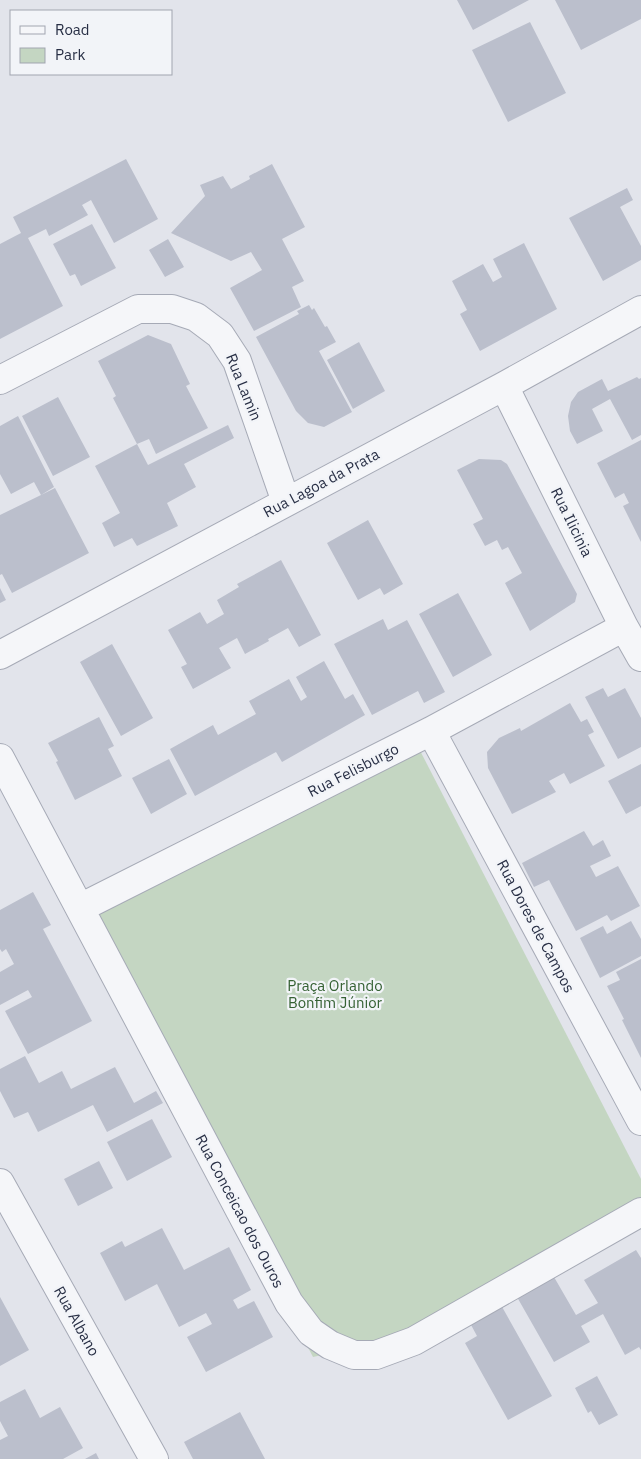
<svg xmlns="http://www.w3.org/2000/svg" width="641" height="1459" font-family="'IBM Plex Sans',sans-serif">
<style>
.green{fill:#c4d6c2}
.building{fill:#bbbfcc}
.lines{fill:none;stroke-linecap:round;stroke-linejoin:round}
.minor-casing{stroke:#a6aab6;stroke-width:30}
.minor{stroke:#f5f6f9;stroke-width:28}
.labels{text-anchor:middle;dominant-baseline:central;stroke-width:4.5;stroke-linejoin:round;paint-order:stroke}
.street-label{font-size:15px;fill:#282f45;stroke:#f2f4f8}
.park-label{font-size:15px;fill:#366234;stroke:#f2f4f8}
</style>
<rect width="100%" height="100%" fill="#e2e4eb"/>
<path class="green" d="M 414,739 L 641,1179 L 641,1198 L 390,1340 L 313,1357 L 80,908 Z"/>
<path class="building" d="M 457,0 L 529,0 L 473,30 Z
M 555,0 L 641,0 L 641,19 L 581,50 Z
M 530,22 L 566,93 L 508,122 L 472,50 Z
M 126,159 L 158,219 L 114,243 L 91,200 L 82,205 L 88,215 L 49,236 L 46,229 L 28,238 L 63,306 L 0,339 L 0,244 L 21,233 L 13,217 Z
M 272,164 L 305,227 L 282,239 L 304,281 L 292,287 L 301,307 L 254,331 L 230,288 L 262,270 L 251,252 L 231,261 L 171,233 L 205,196 L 200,185 L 223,176 L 231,189 L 250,179 L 249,176 Z
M 627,188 L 633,200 L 620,207 L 641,246 L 641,260 L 603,281 L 569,218 Z
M 92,224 L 116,268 L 81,286 L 75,274 L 70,276 L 53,244 Z
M 168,239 L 184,267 L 165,277 L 149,250 Z
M 524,243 L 557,309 L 480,351 L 460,314 L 467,310 L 452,281 L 483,264 L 493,282 L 502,277 L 493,259 Z
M 309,305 L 312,310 L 314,308 L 325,327 L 327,326 L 336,342 L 319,351 L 352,412 L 324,427 L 308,423 L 296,411 L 256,337 L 299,314 L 297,311 Z
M 148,335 L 171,344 L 190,384 L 186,386 L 208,428 L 156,454 L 149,439 L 137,444 L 113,398 L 116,396 L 98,361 Z
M 359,342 L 385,391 L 353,409 L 327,360 Z
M 637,377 L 639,379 L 641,378 L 641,435 L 632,440 L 610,399 L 592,409 L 603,431 L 577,444 L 570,431 L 568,416 L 571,402 L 578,392 L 602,379 L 608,391 Z
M 58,397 L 90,457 L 53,476 L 22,416 Z
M 18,416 L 54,487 L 41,495 L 55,488 L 89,553 L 12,593 L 2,574 L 0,575 L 0,515 L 41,495 L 34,482 L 11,494 L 0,474 L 0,426 Z
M 228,425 L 234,438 L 184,464 L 196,487 L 167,503 L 178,526 L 137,546 L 132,538 L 114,547 L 102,523 L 120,513 L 95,466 L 137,444 L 148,465 Z
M 641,440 L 641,542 L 623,506 L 629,503 L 624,493 L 615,498 L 597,463 Z
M 479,459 L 501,460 L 507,464 L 577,594 L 575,602 L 530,631 L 505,583 L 522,573 L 508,547 L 502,550 L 497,540 L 485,546 L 473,524 L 483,519 L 457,470 Z
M 368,520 L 403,584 L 384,595 L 380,588 L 358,600 L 327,543 Z
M 281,560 L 321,635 L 299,647 L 288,628 L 268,639 L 269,641 L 245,654 L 237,638 L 219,648 L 231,668 L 193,689 L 181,667 L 187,664 L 168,630 L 200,612 L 207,624 L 224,614 L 217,600 L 239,587 L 237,584 Z
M 0,588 L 6,600 L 0,603 Z
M 458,593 L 492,655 L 453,677 L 419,614 Z
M 383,619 L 388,630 L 407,620 L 445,692 L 424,703 L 418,691 L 372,715 L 334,644 Z
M 112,644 L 153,718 L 121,736 L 80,662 Z
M 324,661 L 345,699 L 353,694 L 365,715 L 282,762 L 276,752 L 195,796 L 170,749 L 213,725 L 218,735 L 256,714 L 249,701 L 289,679 L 301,701 L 307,697 L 296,677 Z
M 603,688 L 608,697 L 625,688 L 641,718 L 641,747 L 618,759 L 585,697 Z
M 570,703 L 581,722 L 587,719 L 594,732 L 588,735 L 605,766 L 570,784 L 564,773 L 549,781 L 556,792 L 512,814 L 488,768 L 487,752 L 499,738 L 520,728 L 521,731 Z
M 99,717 L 114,746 L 108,749 L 122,776 L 75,800 L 56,762 L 58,761 L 48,743 Z
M 169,759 L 187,794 L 151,814 L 132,778 Z
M 641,764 L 641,806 L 626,814 L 608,781 Z
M 584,831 L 593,846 L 603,840 L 611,856 L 590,866 L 596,877 L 618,866 L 640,906 L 611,921 L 607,915 L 576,931 L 549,880 L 534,887 L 522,863 Z
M 33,892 L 51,925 L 43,929 L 92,1021 L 28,1054 L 5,1011 L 32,997 L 28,990 L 0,1005 L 0,972 L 14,964 L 6,949 L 2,952 L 0,949 L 0,910 Z
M 631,921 L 641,939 L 641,956 L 600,978 L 580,938 L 603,926 L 607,934 Z
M 641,959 L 641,1058 L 622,1020 L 624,1019 L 607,986 L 620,980 L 616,972 Z
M 25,1056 L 39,1083 L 62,1071 L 71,1089 L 115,1067 L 134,1103 L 156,1091 L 163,1103 L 107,1132 L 93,1105 L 38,1132 L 28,1112 L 14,1118 L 0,1091 L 0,1069 Z
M 152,1119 L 172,1157 L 127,1181 L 107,1142 Z
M 99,1161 L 113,1188 L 78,1206 L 64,1179 Z
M 162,1228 L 184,1270 L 229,1247 L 251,1290 L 233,1300 L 238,1309 L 254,1301 L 273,1337 L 206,1372 L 187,1337 L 212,1324 L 206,1313 L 179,1327 L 157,1284 L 125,1301 L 100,1253 L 122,1241 L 125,1247 Z
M 636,1250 L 641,1258 L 641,1350 L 639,1347 L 625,1355 L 603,1314 L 581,1326 L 590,1342 L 554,1362 L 517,1297 L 554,1277 L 576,1315 L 598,1303 L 584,1280 Z
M 0,1297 L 29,1350 L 0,1366 Z
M 501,1305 L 552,1396 L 508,1420 L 465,1343 L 477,1336 L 470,1323 Z
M 597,1376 L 618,1415 L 599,1425 L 591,1411 L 588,1413 L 575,1388 Z
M 25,1389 L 40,1418 L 60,1407 L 83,1448 L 63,1459 L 0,1459 L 0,1440 L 8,1436 L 0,1421 L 0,1402 Z
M 240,1412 L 265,1459 L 193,1459 L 184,1442 Z
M 96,1453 L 99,1459 L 85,1459 Z"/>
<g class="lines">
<g class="minor-casing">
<path id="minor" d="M 0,380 L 138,309 L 172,309 L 196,317 L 220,335 L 237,361 L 286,502
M 504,386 L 624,627 L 641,657
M 0,655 L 504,386 L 641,310
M 431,731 L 641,1121
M 0,758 L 289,1303 L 311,1332 L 330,1345 L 354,1355 L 376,1355 L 414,1341 L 641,1212
M 80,908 L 431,731 L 624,627
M 0,1183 L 154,1459"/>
</g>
<use href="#minor" class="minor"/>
</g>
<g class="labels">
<g class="street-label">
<text transform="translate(244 387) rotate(68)">Rua Lamin</text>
<text transform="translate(321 483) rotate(-28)">Rua Lagoa da Prata</text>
<text transform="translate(572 522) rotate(64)">Rua Ilicinia</text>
<text transform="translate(353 770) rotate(-27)">Rua Felisburgo</text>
<text transform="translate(536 926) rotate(62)">Rua Dores de Campos</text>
<text transform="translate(240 1211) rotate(62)">Rua Conceicao dos Ouros</text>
<text transform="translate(77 1321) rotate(61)">Rua Albano</text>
</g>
<g class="park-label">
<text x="335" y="985">Praça Orlando<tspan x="335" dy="17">Bonfim Júnior</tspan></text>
</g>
</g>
<rect x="10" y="10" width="162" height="65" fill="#f2f4f8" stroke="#a1a5b0"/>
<rect x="20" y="26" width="25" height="8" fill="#f5f6f9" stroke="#a1a5b0"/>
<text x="55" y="35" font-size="15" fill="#282f45">Road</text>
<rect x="20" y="48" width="25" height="15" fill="#c4d6c2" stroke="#a1a5b0"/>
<text x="55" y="60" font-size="15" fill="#282f45">Park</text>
</svg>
